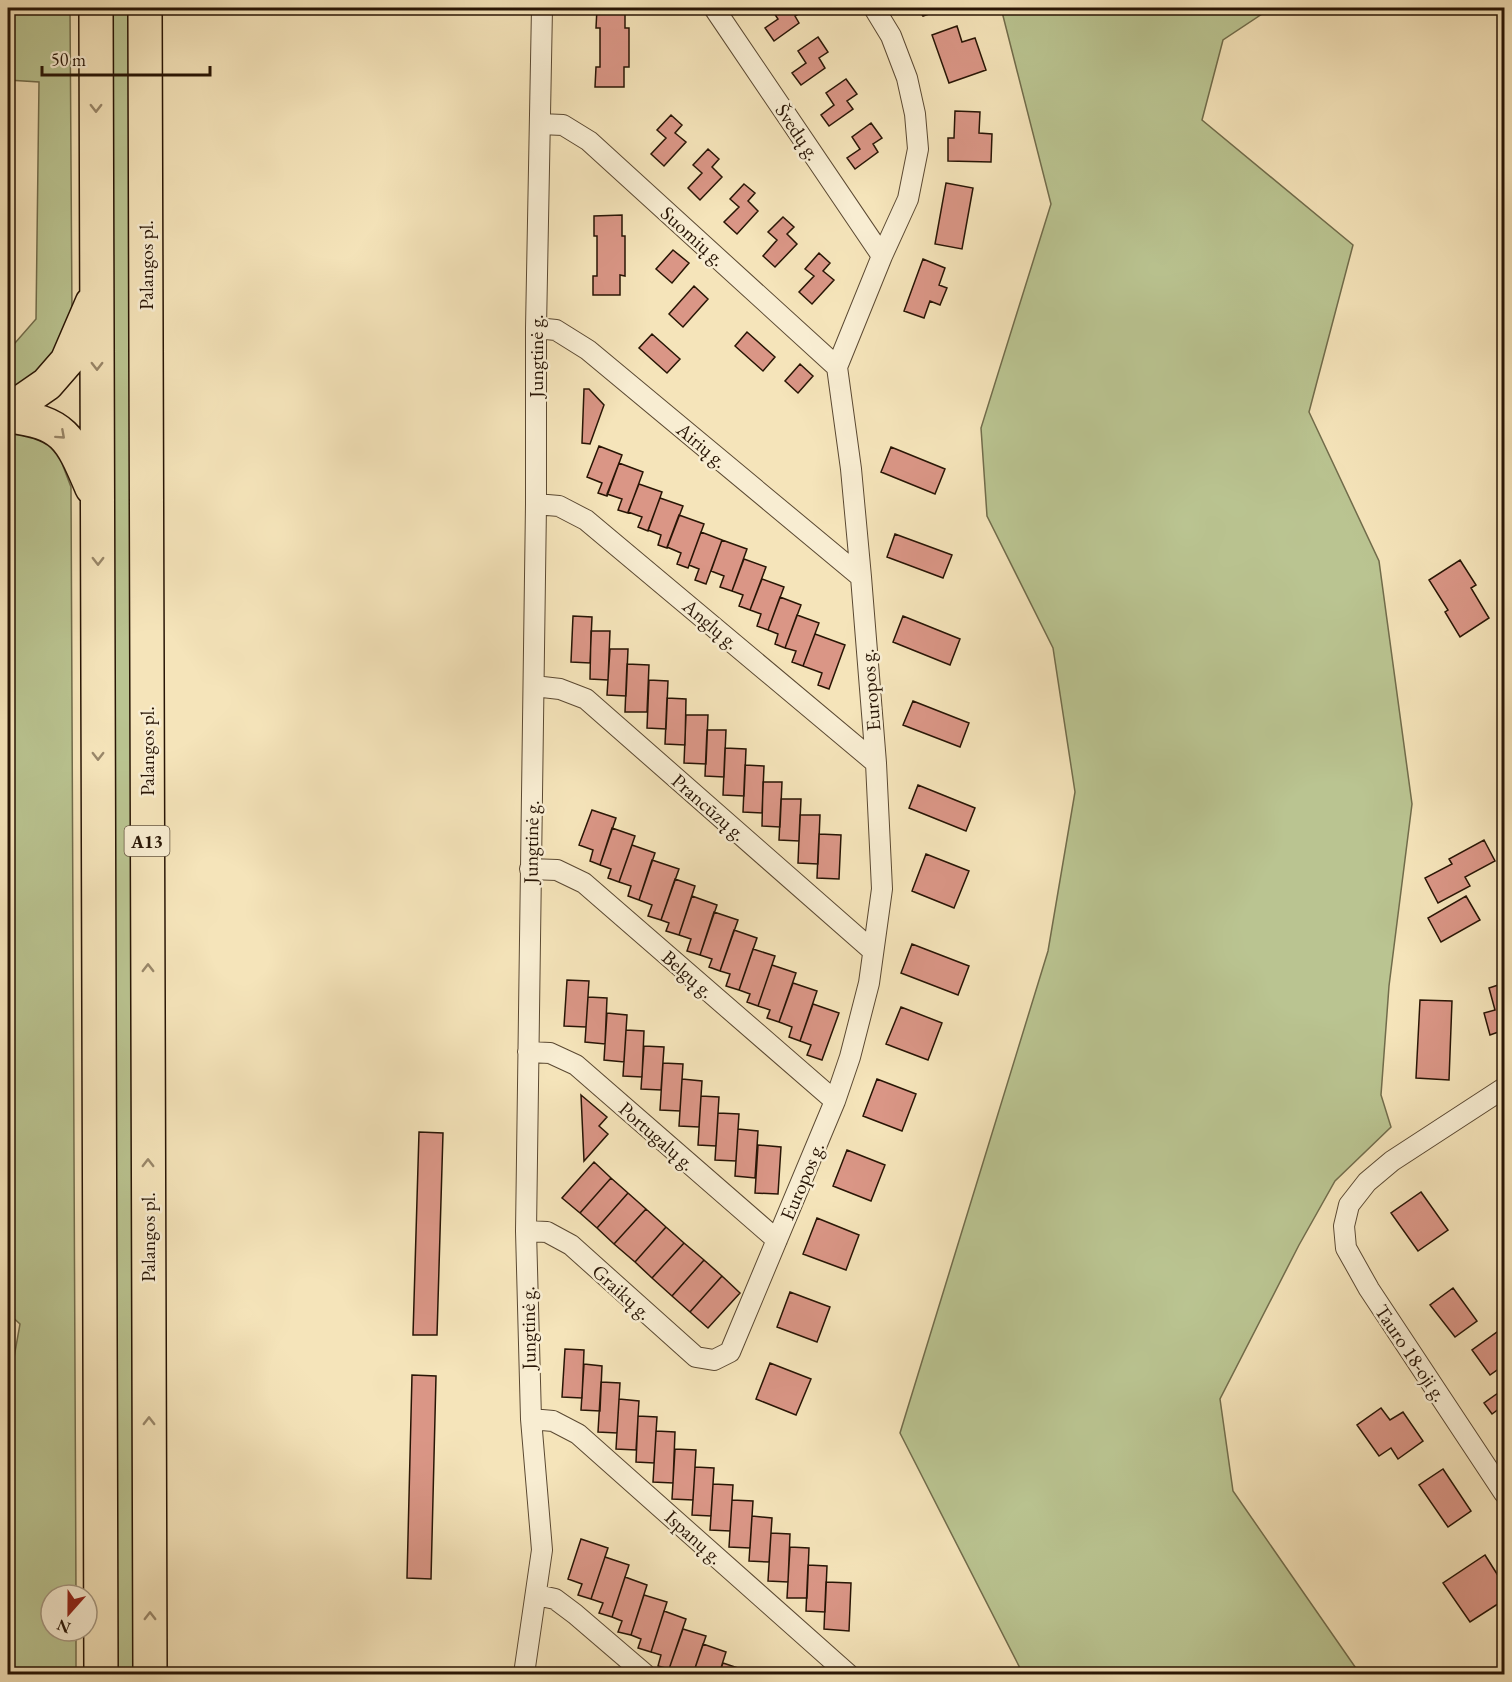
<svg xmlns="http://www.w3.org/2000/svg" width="1512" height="1682" font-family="'EB Garamond',serif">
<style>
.green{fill:#bac491;stroke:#716c4b;stroke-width:1.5}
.building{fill:#da9686;stroke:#281505;stroke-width:1.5}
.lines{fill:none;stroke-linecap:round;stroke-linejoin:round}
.minor-casing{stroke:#5b4932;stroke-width:22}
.trunk-casing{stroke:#281505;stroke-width:36}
.minor{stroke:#f8edd2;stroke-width:20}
.trunk{stroke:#f5e4ba;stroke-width:33}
.oneway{stroke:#998769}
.labels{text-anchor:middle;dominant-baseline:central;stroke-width:5;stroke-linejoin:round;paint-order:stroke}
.shield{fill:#f8edd2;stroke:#665642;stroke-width:1.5}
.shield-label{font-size:18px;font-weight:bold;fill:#281505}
.street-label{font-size:20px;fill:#281505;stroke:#f8edd2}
</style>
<rect width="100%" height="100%" fill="#f5e4ba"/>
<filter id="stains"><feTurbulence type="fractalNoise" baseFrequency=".00333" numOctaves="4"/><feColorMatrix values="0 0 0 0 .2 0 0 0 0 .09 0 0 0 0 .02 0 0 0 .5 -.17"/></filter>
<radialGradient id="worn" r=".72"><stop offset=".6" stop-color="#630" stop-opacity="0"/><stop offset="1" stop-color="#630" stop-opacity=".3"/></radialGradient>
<path class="green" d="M 8,8 L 70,8 L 72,316 L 49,365 L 8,396 L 8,351 L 36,319 L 39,82 L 8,80 Z
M 112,8 L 129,8 L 133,1674 L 116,1674 Z
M 1001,8 L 1271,8 L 1223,40 L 1202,120 L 1353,245 L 1309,412 L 1379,561 L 1412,804 L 1389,986 L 1381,1095 L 1391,1127 L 1335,1181 L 1299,1245 L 1220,1399 L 1233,1491 L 1360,1674 L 1023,1674 L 900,1433 L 1048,951 L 1075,792 L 1053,648 L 987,516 L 981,428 L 1051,204 Z
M 8,429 L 37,431 L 58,453 L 71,487 L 76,1595 L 51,1595 L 51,1631 L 76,1631 L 76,1674 L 8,1674 L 8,1391 L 20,1324 L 8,1313 Z"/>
<path class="building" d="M 597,8 L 625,8 L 625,28 L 629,28 L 629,67 L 624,67 L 624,87 L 595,87 L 596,67 L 600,67 L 600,28 L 596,28 Z
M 775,8 L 806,9 L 795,16 L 799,23 L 774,41 L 765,28 L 778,19 L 772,10 Z
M 917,8 L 946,8 L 923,16 Z
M 957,26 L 962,42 L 975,38 L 986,70 L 949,83 L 932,35 Z
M 818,37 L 828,52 L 819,58 L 825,68 L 801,85 L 792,73 L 806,63 L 798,51 Z
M 846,79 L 857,94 L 847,101 L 853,109 L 829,126 L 821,115 L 834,105 L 826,93 Z
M 955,111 L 980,112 L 979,133 L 992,134 L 991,162 L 948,161 L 948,138 L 954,138 Z
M 671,115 L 682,125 L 675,133 L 686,142 L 664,166 L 651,154 L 666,138 L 657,130 Z
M 871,123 L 882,138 L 873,144 L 878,152 L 855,169 L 847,158 L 860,149 L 852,137 Z
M 708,149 L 719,159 L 712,167 L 722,177 L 700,200 L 688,188 L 702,173 L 693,165 Z
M 946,183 L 973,188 L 962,249 L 935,244 Z
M 744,184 L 755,193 L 748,201 L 758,211 L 737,234 L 724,222 L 739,207 L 730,199 Z
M 622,215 L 622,236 L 625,236 L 625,276 L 620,275 L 620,295 L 593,295 L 593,276 L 597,276 L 597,236 L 594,236 L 594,216 Z
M 783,217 L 794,227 L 787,234 L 797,244 L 775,267 L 763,256 L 777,240 L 768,232 Z
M 673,250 L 689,263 L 672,283 L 656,269 Z
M 819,253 L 830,263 L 823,271 L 834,280 L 812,304 L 799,292 L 814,276 L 805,269 Z
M 923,259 L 945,268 L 939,285 L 947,288 L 940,305 L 930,301 L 924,318 L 904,311 Z
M 694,286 L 708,299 L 683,327 L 669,314 Z
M 747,332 L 775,357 L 763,371 L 735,346 Z
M 652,334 L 680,359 L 667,373 L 639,348 Z
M 800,364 L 813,376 L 798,393 L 785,381 Z
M 584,389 L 589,389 L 604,405 L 590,444 L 582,443 Z
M 599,446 L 622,455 L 607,496 L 598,493 L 602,483 L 587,477 Z
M 891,447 L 945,469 L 935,494 L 881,472 Z
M 619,463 L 643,472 L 628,513 L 618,510 L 622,499 L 607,494 Z
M 639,484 L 662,492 L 648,531 L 638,527 L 642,517 L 628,512 Z
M 660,498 L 683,506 L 667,548 L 658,545 L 661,535 L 648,530 Z
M 679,515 L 704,524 L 688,568 L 677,564 L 681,553 L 667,547 Z
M 701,532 L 722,540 L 706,584 L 695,580 L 699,569 L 689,565 Z
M 895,534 L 952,555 L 943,578 L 887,557 Z
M 722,540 L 747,549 L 732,591 L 720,587 L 724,576 L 711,571 Z
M 744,559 L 766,567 L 750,610 L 739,606 L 743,595 L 732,591 Z
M 1460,560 L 1476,585 L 1471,588 L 1489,618 L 1460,637 L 1445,612 L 1448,610 L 1429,580 Z
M 762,579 L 784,587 L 768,630 L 757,626 L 761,614 L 750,610 Z
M 780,597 L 801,605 L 785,648 L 775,644 L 778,634 L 768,630 Z
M 797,615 L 819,623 L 803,666 L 792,662 L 796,651 L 785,648 Z
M 573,616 L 592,617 L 590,663 L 571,662 Z
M 903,616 L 960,639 L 950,665 L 893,642 Z
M 591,631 L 610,631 L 608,680 L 590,679 Z
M 815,634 L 845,645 L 829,689 L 818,685 L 822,673 L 803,666 Z
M 610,649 L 628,649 L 626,696 L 607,695 Z
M 627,664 L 649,665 L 647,712 L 625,712 Z
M 649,680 L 668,681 L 666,729 L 647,728 Z
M 667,698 L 686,699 L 685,745 L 665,744 Z
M 913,701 L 969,723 L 960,747 L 903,725 Z
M 686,715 L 708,715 L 706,764 L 684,763 Z
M 707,730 L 726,730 L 724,777 L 705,776 Z
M 725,748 L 746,749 L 744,796 L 723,795 Z
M 745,765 L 764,766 L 762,813 L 743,812 Z
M 763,782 L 782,782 L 780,827 L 762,826 Z
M 918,785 L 975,808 L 966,831 L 909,808 Z
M 781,799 L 801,799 L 799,841 L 779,840 Z
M 592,810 L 616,818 L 600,865 L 590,861 L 593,850 L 579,845 Z
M 800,815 L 820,815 L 818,864 L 798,863 Z
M 612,828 L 635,836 L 619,882 L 608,878 L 611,869 L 600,865 Z
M 819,834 L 841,835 L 839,879 L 817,878 Z
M 1484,840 L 1495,861 L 1465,877 L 1470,886 L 1438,903 L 1425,878 L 1452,864 L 1449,859 Z
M 632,845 L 655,853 L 639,900 L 628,896 L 631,886 L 619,882 Z
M 926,854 L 969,871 L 954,908 L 912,891 Z
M 652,860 L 679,869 L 661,920 L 648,916 L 652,905 L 639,900 Z
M 675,879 L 695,886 L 679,935 L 666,931 L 669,923 L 661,920 Z
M 692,896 L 717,905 L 700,955 L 687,951 L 691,939 L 679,935 Z
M 1466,896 L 1480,920 L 1441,942 L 1428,918 Z
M 714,912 L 738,920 L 720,971 L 709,967 L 712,959 L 700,955 Z
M 734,930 L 757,938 L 739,990 L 726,986 L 730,974 L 720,971 Z
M 912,944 L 969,966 L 958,995 L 901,973 Z
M 753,949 L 775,956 L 758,1006 L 747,1002 L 750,994 L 739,990 Z
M 772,965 L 796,973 L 779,1022 L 767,1018 L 770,1010 L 758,1006 Z
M 567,980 L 589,981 L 586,1027 L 564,1026 Z
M 793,983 L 817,991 L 800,1041 L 789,1037 L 792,1027 L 779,1022 Z
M 1504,983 L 1504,1030 L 1490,1035 L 1484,1013 L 1495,1010 L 1489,988 Z
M 588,997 L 607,998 L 605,1044 L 585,1042 Z
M 1420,1000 L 1452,1001 L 1449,1080 L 1416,1078 Z
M 813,1004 L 839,1013 L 822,1060 L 807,1055 L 811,1045 L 800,1041 Z
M 901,1007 L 942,1023 L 928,1060 L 886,1044 Z
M 607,1013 L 627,1015 L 624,1062 L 604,1060 Z
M 626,1030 L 644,1031 L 642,1077 L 623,1076 Z
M 644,1046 L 664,1047 L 661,1090 L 641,1089 Z
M 663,1063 L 683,1064 L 680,1111 L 660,1110 Z
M 682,1079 L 702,1081 L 699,1127 L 679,1126 Z
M 877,1079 L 916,1094 L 902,1131 L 863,1116 Z
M 581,1095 L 607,1117 L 599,1126 L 608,1134 L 584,1161 Z
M 701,1096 L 719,1097 L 716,1146 L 698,1145 Z
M 718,1113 L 739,1114 L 736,1161 L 715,1160 Z
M 738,1129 L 758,1131 L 755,1178 L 735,1176 Z
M 419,1132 L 443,1133 L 437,1335 L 413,1335 Z
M 758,1145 L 781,1147 L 778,1194 L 755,1193 Z
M 847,1150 L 885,1165 L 871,1201 L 833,1186 Z
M 594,1162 L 611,1178 L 580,1213 L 562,1198 Z
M 611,1178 L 628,1193 L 597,1228 L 580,1213 Z
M 1421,1192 L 1448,1230 L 1418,1251 L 1391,1213 Z
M 628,1193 L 646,1209 L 614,1244 L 597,1228 Z
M 646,1209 L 666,1227 L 635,1262 L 614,1244 Z
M 817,1218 L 859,1235 L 846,1270 L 803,1254 Z
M 666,1227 L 684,1243 L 652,1278 L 635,1262 Z
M 684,1243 L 704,1260 L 672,1296 L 652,1278 Z
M 704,1260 L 722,1276 L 690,1312 L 672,1296 Z
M 722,1276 L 740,1293 L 708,1328 L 690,1312 Z
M 1453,1288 L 1477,1321 L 1455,1337 L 1430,1305 Z
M 790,1292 L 830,1307 L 817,1342 L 777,1327 Z
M 1504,1327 L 1504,1365 L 1490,1375 L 1472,1350 Z
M 565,1349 L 584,1350 L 582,1398 L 562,1397 Z
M 770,1363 L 811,1379 L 796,1415 L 756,1399 Z
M 584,1364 L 602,1366 L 600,1411 L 581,1410 Z
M 412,1375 L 436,1376 L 431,1579 L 407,1578 Z
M 601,1382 L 620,1383 L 617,1433 L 598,1432 Z
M 1498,1393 L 1504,1405 L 1492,1414 L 1484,1403 Z
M 619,1399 L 639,1401 L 636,1450 L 616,1449 Z
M 1381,1408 L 1390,1420 L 1403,1412 L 1423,1441 L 1398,1459 L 1391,1448 L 1379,1456 L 1357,1425 Z
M 638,1416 L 657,1417 L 654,1463 L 636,1462 Z
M 656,1431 L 675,1432 L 673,1483 L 653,1482 Z
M 675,1449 L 696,1450 L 693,1500 L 672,1499 Z
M 695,1467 L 714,1468 L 711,1516 L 692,1515 Z
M 1443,1469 L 1471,1511 L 1448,1527 L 1419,1485 Z
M 713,1484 L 733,1485 L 730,1531 L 710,1530 Z
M 732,1500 L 753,1501 L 750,1548 L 729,1547 Z
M 752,1516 L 772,1518 L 769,1562 L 749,1561 Z
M 771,1533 L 790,1534 L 788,1582 L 768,1581 Z
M 581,1539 L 608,1548 L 591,1599 L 578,1595 L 582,1584 L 568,1579 Z
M 790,1547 L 809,1548 L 807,1598 L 787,1598 Z
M 1485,1555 L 1504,1585 L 1504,1600 L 1470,1622 L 1443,1583 Z
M 605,1557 L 629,1565 L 612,1617 L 599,1613 L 603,1603 L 591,1599 Z
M 808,1565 L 827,1566 L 825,1612 L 806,1611 Z
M 625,1577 L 647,1585 L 631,1635 L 618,1632 L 622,1621 L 612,1617 Z
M 826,1582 L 851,1583 L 849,1631 L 824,1629 Z
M 644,1595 L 667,1602 L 651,1652 L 638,1648 L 641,1639 L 631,1635 Z
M 664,1611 L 686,1619 L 669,1669 L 658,1666 L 661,1655 L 651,1652 Z
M 683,1629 L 706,1636 L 693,1674 L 679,1674 L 680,1673 L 669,1669 Z
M 703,1644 L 726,1652 L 719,1674 L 693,1674 Z
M 723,1663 L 747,1671 L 746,1674 L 719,1674 Z"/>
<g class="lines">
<g class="minor-casing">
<path id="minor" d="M 714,8 L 882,256
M 540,124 L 563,125 L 589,141 L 837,367
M 536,328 L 556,330 L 588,350 L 861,577
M 536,504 L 559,506 L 586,520 L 876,763
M 534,686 L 560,689 L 586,699 L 873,951
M 530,869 L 557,870 L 584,883 L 835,1101
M 528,1052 L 550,1053 L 576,1065 L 777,1240
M 1504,1088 L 1392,1161 L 1367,1182 L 1349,1205 L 1344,1226 L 1346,1248 L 1369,1289 L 1504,1493
M 526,1231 L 547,1232 L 571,1245 L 696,1357 L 714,1360 L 730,1352 L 835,1101 L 850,1057 L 869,983 L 882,889 L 876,763 L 861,577 L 851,469 L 837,367 L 882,256 L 908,199 L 918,149 L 915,114 L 907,78 L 891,36 L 874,8
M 531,1419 L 553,1421 L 578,1434 L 848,1674
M 537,1595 L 555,1599 L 575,1614 L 645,1674
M 524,1674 L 542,1550 L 531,1419 L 526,1231 L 536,504 L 536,328 L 542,8"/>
</g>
<g class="trunk-casing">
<path id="trunk" d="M 96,8 L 101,1674
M 145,8 L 150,1674
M 8,411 L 47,384 L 67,361 L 92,303
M 8,416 C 65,422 71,439 92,488"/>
</g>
<use href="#minor" class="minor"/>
<use href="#trunk" class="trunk"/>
</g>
<defs><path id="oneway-chevron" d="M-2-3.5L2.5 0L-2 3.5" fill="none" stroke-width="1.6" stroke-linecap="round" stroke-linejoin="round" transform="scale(1.5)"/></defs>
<g class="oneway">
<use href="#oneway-chevron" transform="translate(96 108) rotate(90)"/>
<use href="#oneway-chevron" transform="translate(97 366) rotate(90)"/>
<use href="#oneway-chevron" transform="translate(61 435) rotate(42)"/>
<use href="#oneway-chevron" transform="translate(98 561) rotate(90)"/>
<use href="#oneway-chevron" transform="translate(98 756) rotate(90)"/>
<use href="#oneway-chevron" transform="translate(148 968) rotate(-90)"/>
<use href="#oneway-chevron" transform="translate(148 1163) rotate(-90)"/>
<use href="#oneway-chevron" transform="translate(149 1421) rotate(-90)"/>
<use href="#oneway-chevron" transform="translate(150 1616) rotate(-90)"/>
</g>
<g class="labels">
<rect class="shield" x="124.5" y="826" width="45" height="30" rx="4.5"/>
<g class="shield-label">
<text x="147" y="841">A13</text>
</g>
<g class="street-label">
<text transform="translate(798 132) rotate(56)">Švedų g.</text>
<text transform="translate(693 236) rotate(42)">Suomių g.</text>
<text transform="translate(146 265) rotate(-90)">Palangos pl.</text>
<text transform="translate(536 356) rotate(-90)">Jungtinė g.</text>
<text transform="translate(702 445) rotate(40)">Airių g.</text>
<text transform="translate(711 624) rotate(40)">Anglų g.</text>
<text transform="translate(870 690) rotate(-95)">Europos g.</text>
<text transform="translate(147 751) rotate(-90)">Palangos pl.</text>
<text transform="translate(709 807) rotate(41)">Prancūzų g.</text>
<text transform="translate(531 842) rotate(-89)">Jungtinė g.</text>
<text transform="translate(688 974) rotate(41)">Belgų g.</text>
<text transform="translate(657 1136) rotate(41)">Portugalų g.</text>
<text transform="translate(802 1181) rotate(-67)">Europos g.</text>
<text transform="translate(148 1237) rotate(-90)">Palangos pl.</text>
<text transform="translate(622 1292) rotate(42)">Graikų g.</text>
<text transform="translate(528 1328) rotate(-91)">Jungtinė g.</text>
<text transform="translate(1411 1353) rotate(56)">Tauro 18-oji g.</text>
<text transform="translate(694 1537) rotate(42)">Ispanų g.</text>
</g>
</g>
<rect width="1512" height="1682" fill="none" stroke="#f5e4ba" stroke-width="30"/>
<rect x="9" y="9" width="1494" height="1664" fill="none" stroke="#281505" stroke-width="3"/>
<rect x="15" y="15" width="1482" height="1652" fill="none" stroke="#281505" stroke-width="1.5"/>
<g transform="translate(69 1613) rotate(201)"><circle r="28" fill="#f8edd2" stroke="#a59780" stroke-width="1.5"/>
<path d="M0-4.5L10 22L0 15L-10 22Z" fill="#8f2418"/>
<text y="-9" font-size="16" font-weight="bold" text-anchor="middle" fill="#281505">N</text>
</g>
<path d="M42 66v9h168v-9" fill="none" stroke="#281505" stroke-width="3"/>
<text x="51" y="66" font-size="18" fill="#281505" stroke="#f8edd2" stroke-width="4.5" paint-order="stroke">50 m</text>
<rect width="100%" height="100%" filter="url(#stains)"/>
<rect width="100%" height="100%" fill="url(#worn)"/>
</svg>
